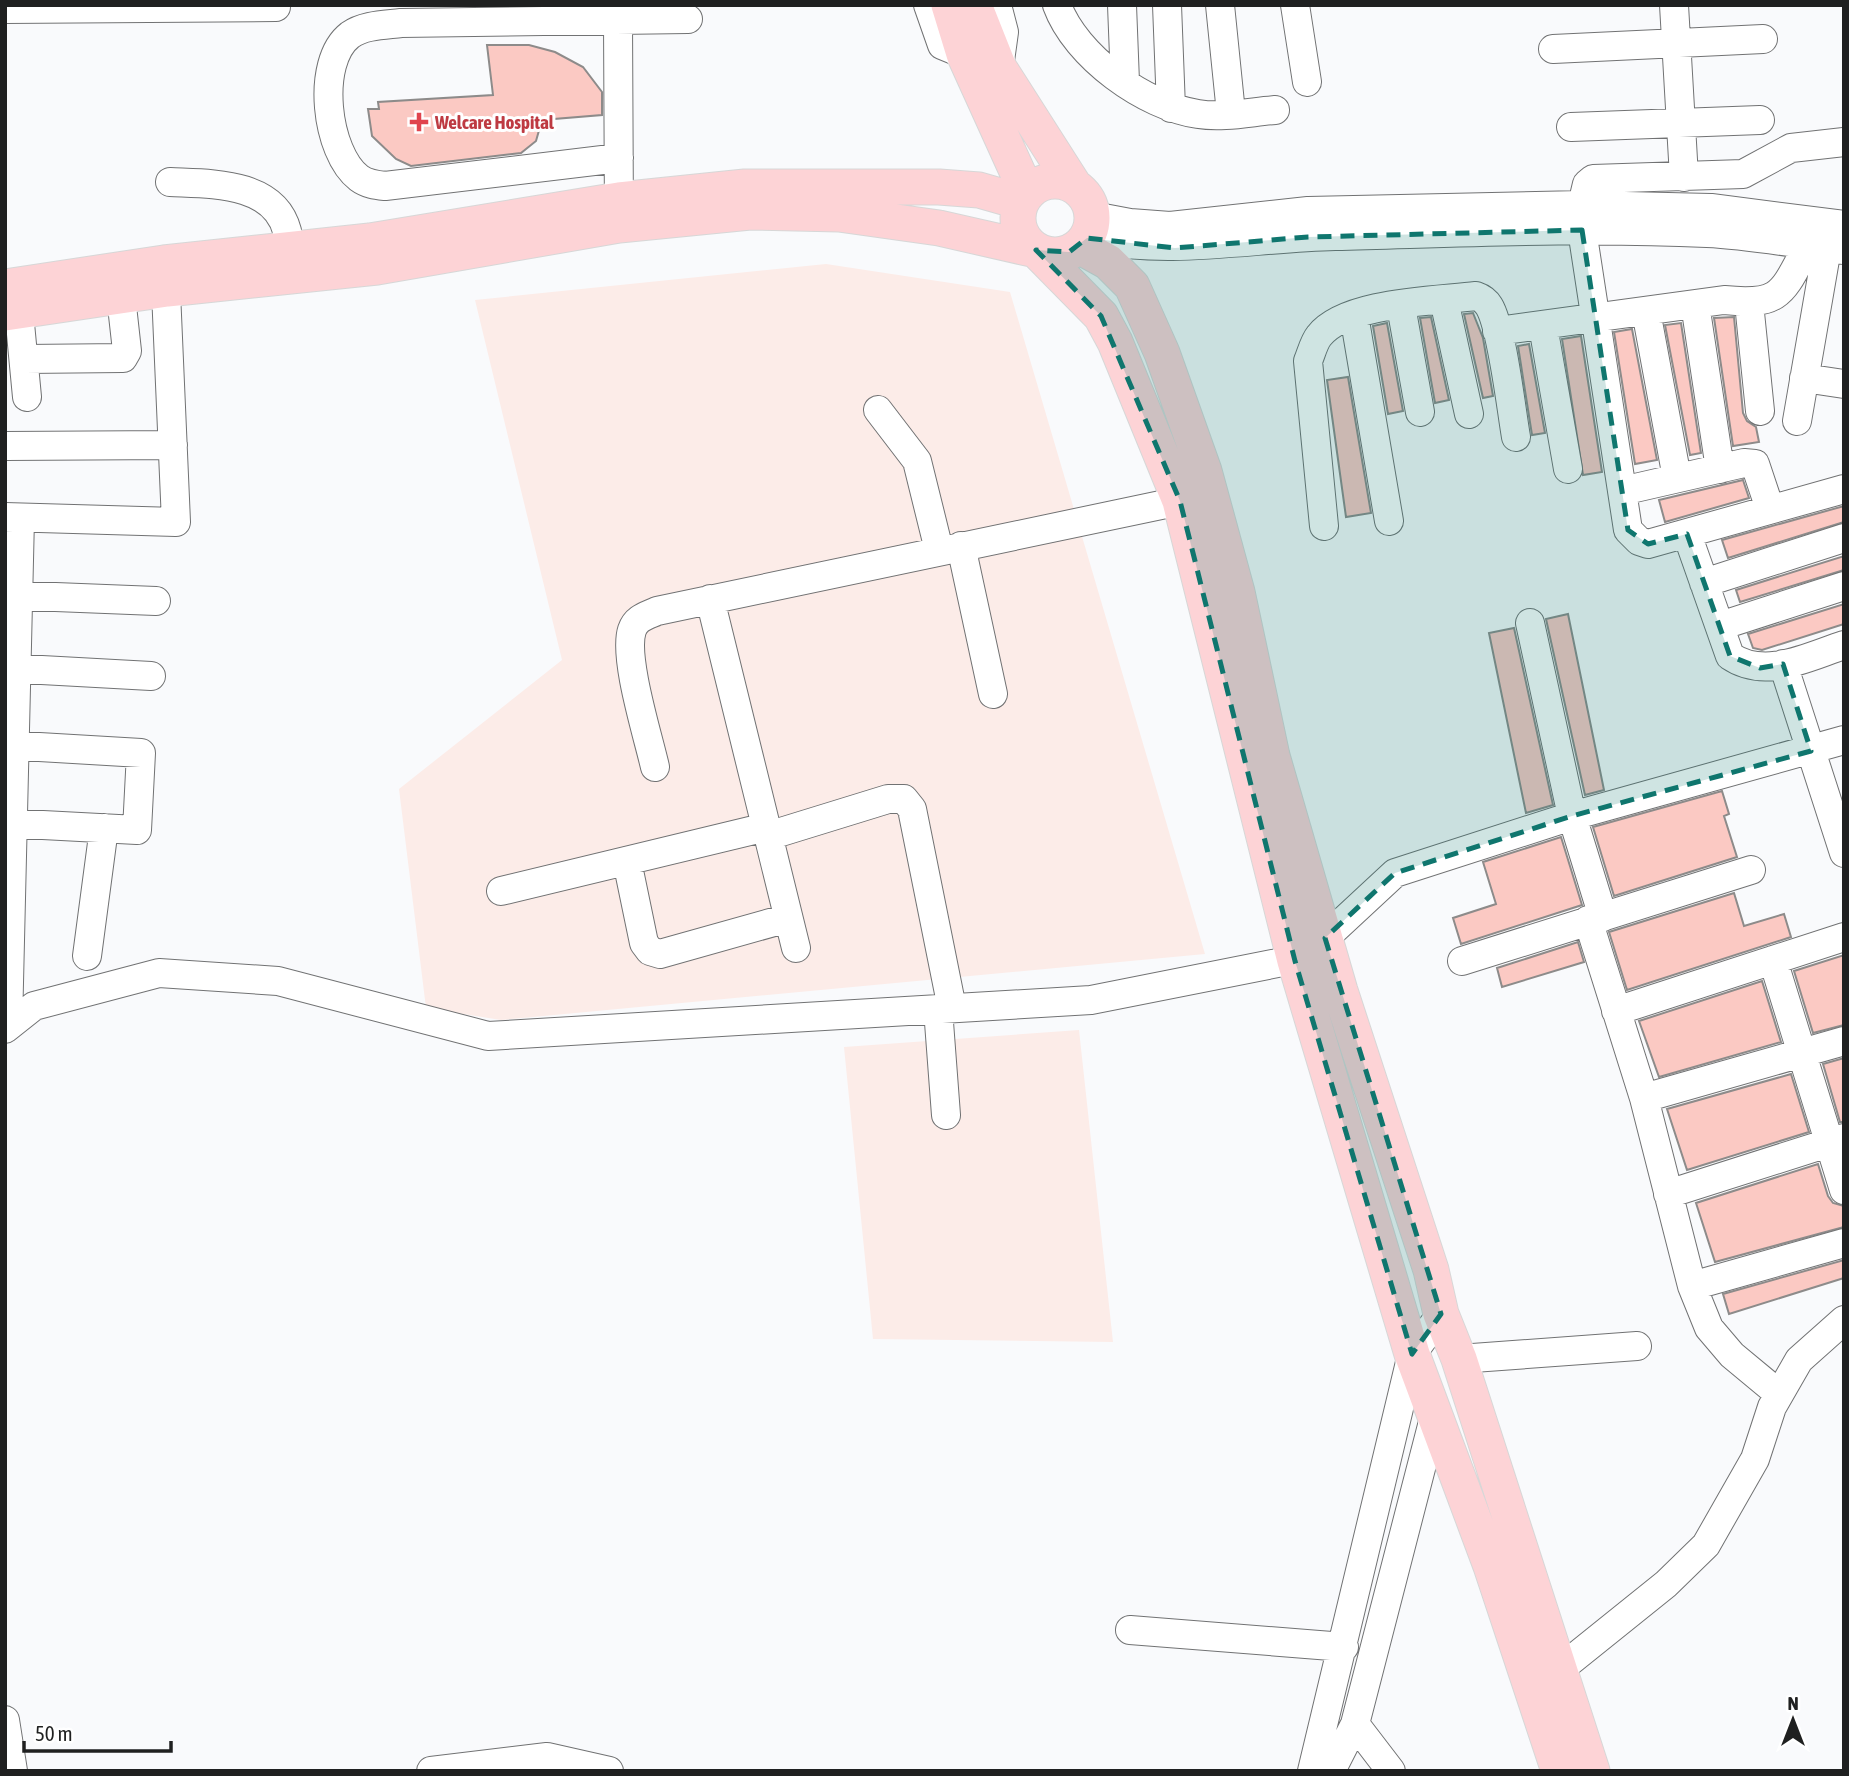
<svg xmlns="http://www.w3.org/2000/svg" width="1849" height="1776" font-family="'Asap Condensed',sans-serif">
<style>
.industrial{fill:#fcece8}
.building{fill:#fbc9c3;stroke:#8d8b8a;stroke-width:2}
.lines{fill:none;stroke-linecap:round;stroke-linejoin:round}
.minor-casing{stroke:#717273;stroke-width:30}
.major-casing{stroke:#d7d7d7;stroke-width:37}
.minor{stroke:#fff;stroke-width:28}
.major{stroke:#fdd3d6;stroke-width:35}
.marked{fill:#0f766e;fill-opacity:0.2;stroke:#0f766e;stroke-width:5;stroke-dasharray:14 9;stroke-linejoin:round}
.health-dot{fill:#e0444e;stroke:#fff;stroke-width:2.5}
.labels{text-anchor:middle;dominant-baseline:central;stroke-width:6;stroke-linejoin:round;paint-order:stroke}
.health-label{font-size:19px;font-weight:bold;fill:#be3a42;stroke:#fff;text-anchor:start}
</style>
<rect width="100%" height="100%" fill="#f9fafc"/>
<path class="industrial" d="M 826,264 L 1010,292 L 1205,954 L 501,1020 L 426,1008 L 399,789 L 562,660 L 475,300 Z
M 1079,1030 L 1113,1342 L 873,1339 L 844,1047 Z"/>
<path class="building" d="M 487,45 L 529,45 L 555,52 L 583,67 L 602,92 L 602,115 L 542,120 L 536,141 L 521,153 L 411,166 L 396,159 L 372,136 L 368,109 L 379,109 L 378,102 L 493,95 Z
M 1473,313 L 1483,338 L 1493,396 L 1483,398 L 1464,314 Z
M 1431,317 L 1449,400 L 1435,403 L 1420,318 Z
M 1734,317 L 1743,413 L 1747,421 L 1756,427 L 1759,442 L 1733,446 L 1714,318 Z
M 1387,323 L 1403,411 L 1388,414 L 1373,326 Z
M 1681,323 L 1701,453 L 1690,455 L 1665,325 Z
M 1632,329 L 1657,460 L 1635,464 L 1614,332 Z
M 1581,336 L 1602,472 L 1583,475 L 1562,339 Z
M 1529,344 L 1545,433 L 1532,435 L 1518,346 Z
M 1348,377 L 1371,513 L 1346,517 L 1327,380 Z
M 1743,480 L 1749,498 L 1665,522 L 1659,500 Z
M 1844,506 L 1844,522 L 1728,558 L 1722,540 Z
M 1844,556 L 1844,570 L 1740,602 L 1736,590 Z
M 1844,604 L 1844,624 L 1762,650 L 1753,648 L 1748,634 Z
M 1568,614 L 1604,790 L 1585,795 L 1546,619 Z
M 1514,628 L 1553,805 L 1526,813 L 1489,633 Z
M 1722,791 L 1729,814 L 1724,816 L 1737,857 L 1614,896 L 1593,827 Z
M 1561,837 L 1582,905 L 1461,944 L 1453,918 L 1496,904 L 1483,862 Z
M 1734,893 L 1744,926 L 1784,914 L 1791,937 L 1627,990 L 1609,932 Z
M 1578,942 L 1584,962 L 1502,987 L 1497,968 Z
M 1844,955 L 1844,1025 L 1813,1033 L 1794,971 Z
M 1762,981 L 1781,1042 L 1659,1077 L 1639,1021 Z
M 1844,1058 L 1844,1122 L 1840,1122 L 1823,1064 Z
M 1791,1074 L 1809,1132 L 1687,1170 L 1667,1109 Z
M 1818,1164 L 1828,1196 L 1833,1203 L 1844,1206 L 1844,1227 L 1715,1262 L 1696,1203 Z
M 1844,1260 L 1844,1278 L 1729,1314 L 1723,1294 Z"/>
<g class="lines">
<g class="minor-casing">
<path id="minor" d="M 928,5 L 942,45 L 964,54
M 997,5 L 1004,32 L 999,68
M 1057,5 C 1076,57 1145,106 1198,114 C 1223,118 1250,112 1275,110
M 1122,5 L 1125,82
M 1167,5 L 1171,108
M 1220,5 L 1231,113
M 1295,5 L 1307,82
M 1674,5 L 1684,177
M 5,9 L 276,7
M 618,21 L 619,221
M 1553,49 L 1763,39
M 1571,127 L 1760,120
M 619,158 L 385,186 C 376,185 367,184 359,178 C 326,153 315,62 350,35 C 364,25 385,25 401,23 L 688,19
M 170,182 C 209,184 274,181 287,231 C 290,243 290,257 291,270
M 1582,205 L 1587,184 L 1593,179 L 1743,174 L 1791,148 L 1844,142
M 1093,216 L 1130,223 L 1170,226 L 1308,211 L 1582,205 L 1711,208 L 1844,225
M 1582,230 L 1628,530 L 1639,541 L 1648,544 L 1844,489
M 1087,238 C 1170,256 1251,238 1335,236 C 1459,233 1583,227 1707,233 C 1752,235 1798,244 1844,250
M 17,292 L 27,397
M 1444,300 L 1469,414
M 1749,303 L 1760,411
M 1695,304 L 1720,469
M 1401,306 L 1420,412
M 1646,311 L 1677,478
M 1354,315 L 1389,521
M 1543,326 L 1568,469
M 1497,331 L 1724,300 C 1782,306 1782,293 1808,245
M 25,359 L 123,358 L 127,351 L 121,297
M 1804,378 L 1844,384
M 878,410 L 917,461 L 939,550
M 1797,421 L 1827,248
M 5,446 L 173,445
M 1622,491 L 1744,463 L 1755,464 L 1770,509
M 5,517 L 176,522 L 165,269
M 1324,526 L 1308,361 C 1311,354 1314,342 1319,336 C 1345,302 1436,301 1476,296 C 1482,298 1486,301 1489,306 C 1502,327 1511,408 1516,437
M 1687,534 L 1730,656 C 1765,680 1807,657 1844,645
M 961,546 L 993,694
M 1704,583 L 1844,538
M 5,595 L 156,601
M 710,599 L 796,948
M 1530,623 L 1572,816 L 1603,917
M 1720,626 L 1844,586
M 1783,664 L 1844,853
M 5,668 L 151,676
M 5,745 L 141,753 L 137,830 L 5,823
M 655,767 C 648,736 623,657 632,630 C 636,618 646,616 657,611 L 1180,501
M 768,836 L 888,799 L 904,799 L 912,809 L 952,1008
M 627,861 L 644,943 L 650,951 L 660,954 L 788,918
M 501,891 L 766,827
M 1588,920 L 1644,1098 L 1692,1286 L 1709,1328 L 1732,1355 L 1779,1394
M 1325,938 L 1395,873 L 1572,816 L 1844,740
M 87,956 L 104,828
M 1773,960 L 1844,1190
M 1462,961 L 1751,870
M 938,1009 L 946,1115
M 1616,1011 L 1844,937
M 8,1025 L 20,518
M 5,1029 L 34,1006 L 159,973 L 278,981 L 488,1036 L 1091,1000 L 1313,956
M 1644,1098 L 1844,1041
M 1668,1194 L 1844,1138
M 1692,1286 L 1844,1243
M 1459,1359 L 1637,1346
M 1130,1630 L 1344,1647
M 1559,1670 L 1666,1584 L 1706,1545 L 1755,1459 L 1772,1407 L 1799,1360 L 1844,1320
M 5,1720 L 13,1771
M 1355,1724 L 1391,1771
M 431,1771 L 547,1757 L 609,1771
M 1312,1771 L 1412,1354 L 1441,1314
M 1331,1771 L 1355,1724 L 1435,1414"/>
</g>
<g class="major-casing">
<path id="major" d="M 949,5 L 964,54 L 1027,193
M 974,5 L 999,68 L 1073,184
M1018 218a37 37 0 1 1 74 0a37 37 0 1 1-74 0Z
M 1079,246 L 1108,262 L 1132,286 L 1162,353 L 1204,471 L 1237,592 L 1272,756 L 1340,991 L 1431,1270 L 1441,1314 L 1459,1359 L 1592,1771
M 5,287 L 164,263 L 370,241 L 619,200 L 745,187 L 939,187 L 979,190 L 1021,202
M 5,313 L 167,289 L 377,267 L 619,225 L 750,212 L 839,214 L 939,228 L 1036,250 L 1101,316 L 1115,342 L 1180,501 L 1295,961 L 1412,1354 L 1491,1566 L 1559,1771"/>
</g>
<use href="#minor" class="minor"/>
<use href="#major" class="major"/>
</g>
<path class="marked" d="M 1582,230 L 1628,530 L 1648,544 L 1687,534 L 1730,656 L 1760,668 L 1783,664 L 1811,751 L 1572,816 L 1395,873 L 1325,938 L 1441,1314 L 1412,1354 L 1295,961 L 1180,501 L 1101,316 L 1036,250 L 1069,252 L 1087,238 L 1175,248 L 1308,237 Z"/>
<path class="health-dot" d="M415.5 111.5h7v7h7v7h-7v7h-7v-7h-7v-7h7z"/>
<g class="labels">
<g class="health-label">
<text x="435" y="122">Welcare Hospital</text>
</g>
</g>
<rect width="1849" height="1776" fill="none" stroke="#1f2020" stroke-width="14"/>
<g transform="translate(1793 1720)" stroke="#ffffff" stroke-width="5" paint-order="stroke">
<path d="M0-5L12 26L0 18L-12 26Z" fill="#1f2020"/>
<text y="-10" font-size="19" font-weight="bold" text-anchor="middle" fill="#1f2020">N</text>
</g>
<path d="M24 1741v10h147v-10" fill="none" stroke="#1f2020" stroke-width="3.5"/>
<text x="35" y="1741" font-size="21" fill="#1f2020" stroke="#ffffff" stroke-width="5" paint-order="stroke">50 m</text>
</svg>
